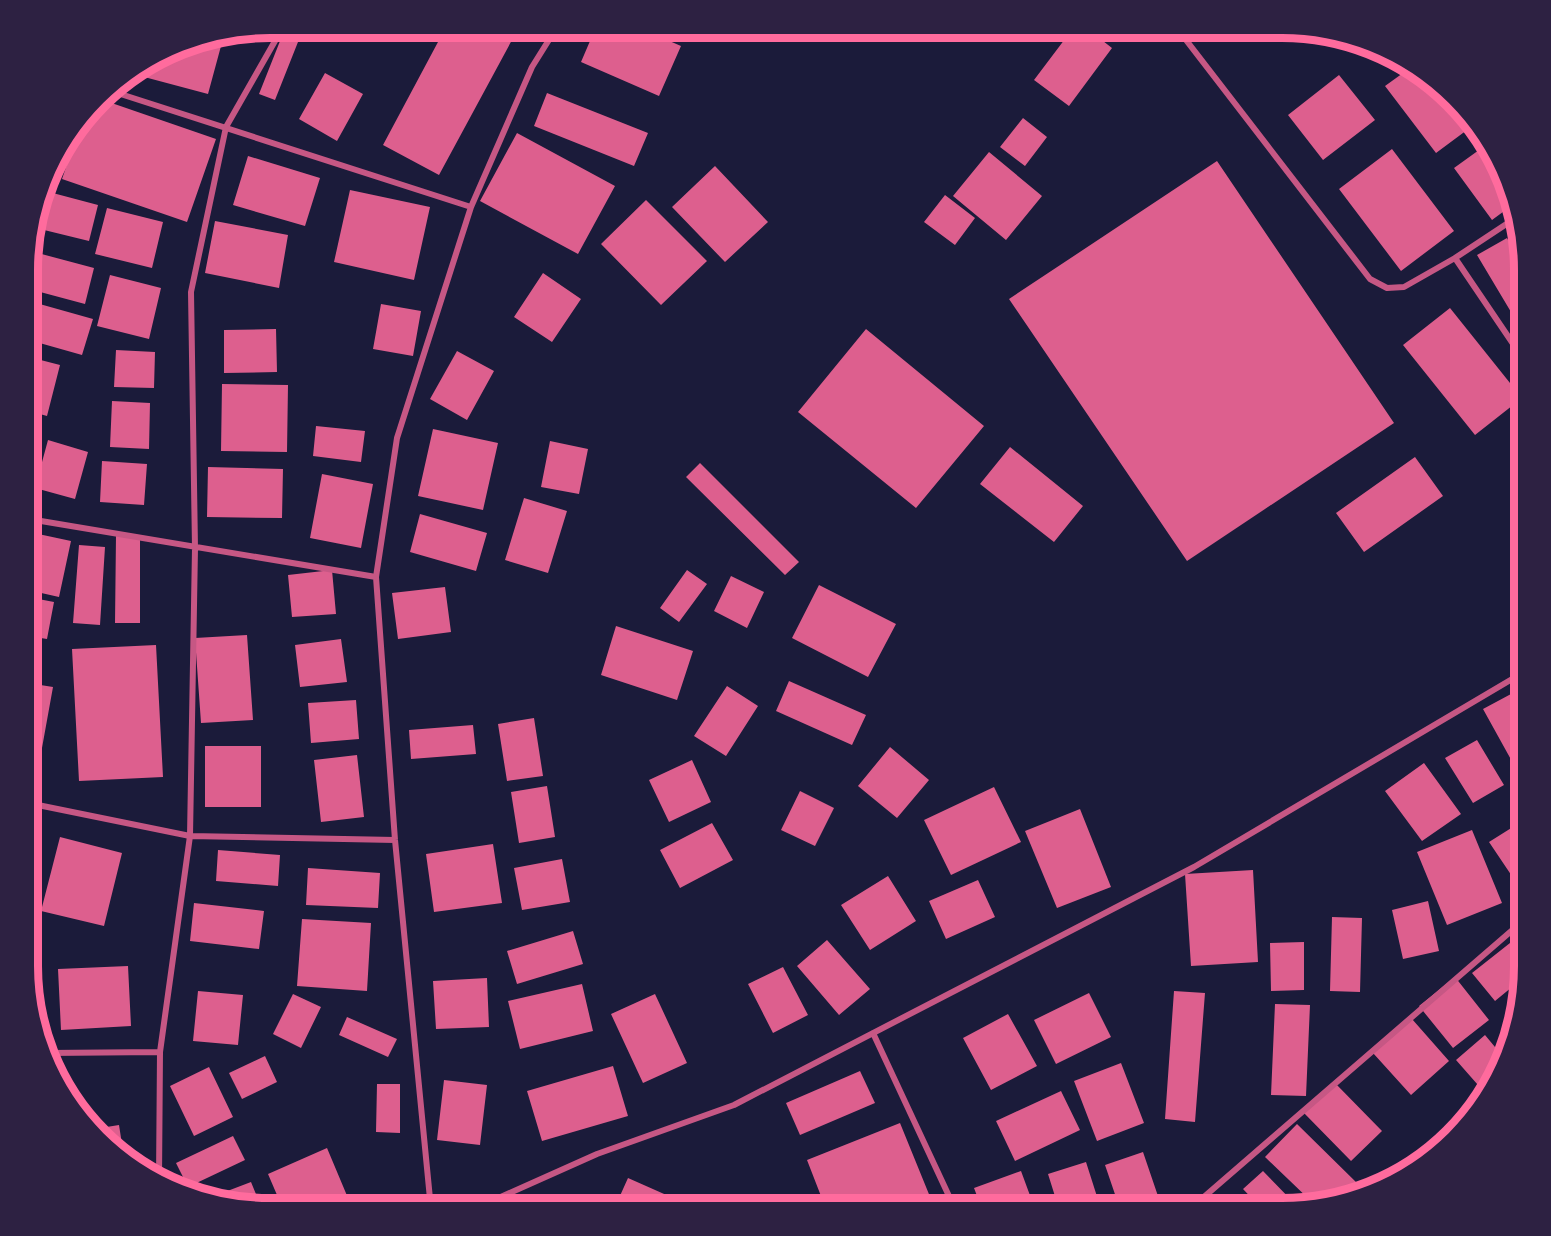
<svg xmlns="http://www.w3.org/2000/svg" width="1551" height="1236" font-family="'Roboto Condensed',sans-serif">
<style>
.building{fill:#dd5f8e}
.lines{fill:none;stroke-linecap:round;stroke-linejoin:round}
.minor{stroke:#c65784;stroke-width:6}
.rim{fill:none;stroke:#ff6b9d;stroke-width:8}
</style>
<rect width="100%" height="100%" fill="#1b1b3a"/>
<path class="building" d="M 446,27 L 519,27 L 439,175 L 383,145 Z
M 596,27 L 637,27 L 681,46 L 659,96 L 581,62 Z
M 1074,27 L 1085,27 L 1112,48 L 1069,106 L 1034,80 Z
M 224,35 L 208,94 L 133,74 L 191,40 Z
M 282,36 L 298,42 L 275,100 L 259,94 Z
M 1410,68 L 1430,80 L 1467,130 L 1436,153 L 1385,86 Z
M 325,73 L 363,94 L 337,141 L 299,119 Z
M 1339,75 L 1375,120 L 1323,160 L 1288,115 Z
M 547,93 L 648,133 L 634,166 L 534,126 Z
M 100,99 L 216,139 L 187,222 L 62,179 L 82,121 Z
M 1023,118 L 1047,137 L 1025,166 L 1000,147 Z
M 517,133 L 615,186 L 578,254 L 480,201 Z
M 1392,149 L 1454,231 L 1401,271 L 1339,189 Z
M 1479,150 L 1508,189 L 1511,206 L 1492,220 L 1454,168 Z
M 989,152 L 1042,196 L 1006,240 L 953,196 Z
M 248,156 L 320,178 L 305,226 L 233,205 Z
M 1217,161 L 1394,423 L 1187,561 L 1009,299 Z
M 715,166 L 768,222 L 725,262 L 672,207 Z
M 350,190 L 430,207 L 414,280 L 334,262 Z
M 49,192 L 98,205 L 89,241 L 40,229 Z
M 945,195 L 975,218 L 955,245 L 924,222 Z
M 646,200 L 707,261 L 661,305 L 601,244 Z
M 107,208 L 163,222 L 152,268 L 95,254 Z
M 215,221 L 288,235 L 279,288 L 205,273 Z
M 1507,238 L 1524,269 L 1524,304 L 1511,312 L 1477,255 Z
M 34,252 L 94,268 L 85,304 L 29,289 L 29,269 Z
M 543,273 L 581,299 L 552,342 L 514,317 Z
M 110,275 L 161,288 L 149,339 L 97,326 Z
M 29,301 L 93,319 L 82,355 L 29,340 Z
M 381,304 L 421,311 L 413,356 L 373,349 Z
M 1450,308 L 1522,398 L 1475,435 L 1403,345 Z
M 276,329 L 277,372 L 224,373 L 224,330 Z
M 866,329 L 984,426 L 916,508 L 798,412 Z
M 116,350 L 155,352 L 154,388 L 114,387 Z
M 457,351 L 494,371 L 467,420 L 430,399 Z
M 29,357 L 60,365 L 47,416 L 29,411 Z
M 222,384 L 288,385 L 287,452 L 221,451 Z
M 112,401 L 150,403 L 149,449 L 110,447 Z
M 316,426 L 365,431 L 361,462 L 313,456 Z
M 433,429 L 498,443 L 483,510 L 418,496 Z
M 48,440 L 88,452 L 75,499 L 35,488 Z
M 550,441 L 588,449 L 579,494 L 541,487 Z
M 1010,447 L 1083,506 L 1054,542 L 980,484 Z
M 1415,457 L 1443,496 L 1364,552 L 1336,513 Z
M 102,461 L 147,464 L 144,505 L 100,502 Z
M 700,463 L 799,562 L 785,575 L 686,477 Z
M 208,467 L 283,469 L 282,518 L 207,517 Z
M 322,474 L 373,484 L 361,548 L 310,538 Z
M 524,498 L 567,511 L 548,573 L 505,560 Z
M 420,514 L 487,533 L 476,571 L 410,552 Z
M 29,532 L 71,541 L 59,597 L 28,590 Z
M 116,535 L 140,535 L 140,623 L 115,623 Z
M 79,545 L 105,547 L 100,625 L 73,623 Z
M 332,570 L 336,614 L 292,617 L 288,575 Z
M 687,570 L 707,584 L 679,622 L 660,608 Z
M 731,576 L 764,592 L 747,628 L 714,611 Z
M 819,585 L 896,624 L 868,677 L 792,638 Z
M 445,587 L 451,632 L 398,639 L 392,593 Z
M 28,597 L 54,602 L 47,639 L 28,636 Z
M 616,626 L 693,651 L 677,700 L 601,675 Z
M 247,635 L 253,720 L 201,723 L 195,638 Z
M 341,639 L 347,682 L 300,687 L 295,645 Z
M 156,645 L 163,777 L 79,781 L 72,649 Z
M 789,681 L 866,715 L 852,745 L 776,711 Z
M 28,683 L 53,687 L 40,759 L 28,757 Z
M 727,686 L 758,706 L 726,756 L 694,736 Z
M 1511,694 L 1524,717 L 1524,772 L 1519,774 L 1483,709 Z
M 356,700 L 359,739 L 311,743 L 308,703 Z
M 534,718 L 543,776 L 507,781 L 498,724 Z
M 473,725 L 476,754 L 411,759 L 409,730 Z
M 1477,740 L 1504,785 L 1473,803 L 1445,758 Z
M 205,746 L 261,746 L 261,807 L 205,807 Z
M 890,747 L 929,780 L 897,818 L 858,786 Z
M 357,755 L 364,817 L 321,822 L 314,760 Z
M 692,760 L 711,802 L 669,822 L 649,780 Z
M 1424,763 L 1461,814 L 1422,841 L 1385,791 Z
M 547,786 L 555,837 L 519,843 L 511,792 Z
M 994,787 L 1021,842 L 951,875 L 924,820 Z
M 800,791 L 834,808 L 815,846 L 781,830 Z
M 1080,809 L 1111,887 L 1057,908 L 1025,831 Z
M 1524,820 L 1524,894 L 1489,842 Z
M 712,823 L 733,860 L 680,888 L 660,850 Z
M 1472,830 L 1502,903 L 1447,925 L 1417,852 Z
M 60,837 L 122,853 L 104,926 L 41,911 Z
M 493,844 L 502,903 L 434,912 L 426,854 Z
M 218,850 L 280,855 L 278,886 L 216,881 Z
M 562,859 L 570,902 L 522,910 L 514,868 Z
M 308,868 L 380,873 L 378,908 L 306,905 Z
M 1253,870 L 1258,962 L 1191,966 L 1185,874 Z
M 888,876 L 916,921 L 870,950 L 841,905 Z
M 978,880 L 995,917 L 946,939 L 929,901 Z
M 1428,901 L 1439,951 L 1403,959 L 1392,910 Z
M 194,903 L 264,911 L 259,949 L 190,941 Z
M 1332,917 L 1362,918 L 1360,992 L 1330,991 Z
M 302,919 L 371,923 L 367,991 L 297,986 Z
M 573,931 L 583,964 L 517,984 L 507,951 Z
M 827,940 L 870,989 L 839,1015 L 797,966 Z
M 1304,942 L 1304,990 L 1271,991 L 1270,943 Z
M 1510,943 L 1523,960 L 1523,978 L 1495,1001 L 1472,973 Z
M 128,966 L 131,1026 L 61,1030 L 58,969 Z
M 783,967 L 808,1015 L 773,1033 L 748,984 Z
M 1455,977 L 1489,1020 L 1453,1048 L 1419,1006 Z
M 487,978 L 489,1027 L 436,1029 L 433,981 Z
M 582,984 L 593,1031 L 520,1049 L 508,1001 Z
M 198,991 L 243,995 L 238,1045 L 193,1041 Z
M 1174,991 L 1205,993 L 1195,1122 L 1165,1119 Z
M 1089,993 L 1111,1037 L 1056,1064 L 1034,1020 Z
M 293,994 L 321,1007 L 301,1048 L 273,1034 Z
M 655,994 L 687,1063 L 643,1083 L 611,1014 Z
M 1275,1004 L 1310,1005 L 1306,1096 L 1271,1095 Z
M 1008,1014 L 1037,1066 L 991,1090 L 963,1038 Z
M 347,1017 L 397,1039 L 388,1057 L 339,1035 Z
M 1412,1019 L 1449,1061 L 1411,1095 L 1373,1053 Z
M 1485,1035 L 1505,1059 L 1485,1093 L 1456,1060 Z
M 265,1056 L 277,1082 L 242,1099 L 229,1073 Z
M 1121,1063 L 1144,1123 L 1097,1141 L 1074,1081 Z
M 613,1066 L 628,1116 L 542,1141 L 527,1091 Z
M 209,1067 L 233,1117 L 194,1136 L 170,1086 Z
M 860,1071 L 875,1103 L 800,1135 L 786,1103 Z
M 444,1080 L 487,1085 L 480,1145 L 437,1140 Z
M 1335,1083 L 1382,1131 L 1351,1161 L 1304,1113 Z
M 377,1084 L 400,1084 L 400,1133 L 376,1132 Z
M 1061,1091 L 1080,1130 L 1015,1161 L 996,1121 Z
M 900,1123 L 935,1209 L 826,1209 L 807,1160 Z
M 1297,1124 L 1359,1185 L 1349,1196 L 1313,1203 L 1265,1157 Z
M 119,1125 L 124,1157 L 109,1149 L 94,1129 Z
M 233,1136 L 245,1160 L 188,1187 L 176,1163 Z
M 327,1148 L 348,1198 L 324,1209 L 283,1209 L 268,1174 Z
M 1143,1152 L 1159,1199 L 1128,1209 L 1120,1209 L 1105,1165 Z
M 1086,1162 L 1101,1209 L 1059,1209 L 1048,1174 Z
M 1021,1171 L 1035,1209 L 982,1209 L 974,1188 Z
M 1263,1171 L 1297,1206 L 1281,1209 L 1262,1209 L 1243,1189 Z
M 628,1178 L 698,1209 L 643,1209 L 619,1198 Z
M 251,1182 L 262,1209 L 209,1198 Z"/>
<g class="lines">
<path class="minor" d="M 1176,27 L 1370,279 L 1387,288 L 1404,287 L 1455,258 L 1514,219
M 108,90 L 471,207
M 1455,258 L 1524,360
M 29,519 L 376,577
M 28,803 L 190,836 L 395,840
M 873,1033 L 955,1209
M 47,1053 L 160,1052
M 159,1179 L 160,1052 L 190,836 L 195,548 L 191,292 L 226,127 L 283,27
M 431,1209 L 395,840 L 376,577 L 397,438 L 471,207 L 532,67 L 557,27
M 474,1209 L 597,1154 L 734,1105 L 1194,867 L 1524,672
M 1190,1209 L 1524,920"/>
</g>
<path d="M0 0H1551V1236H0ZM270 38H1282A232 232 0 0 1 1514 270V966A232 232 0 0 1 1282 1198H270A232 232 0 0 1 38 966V270A232 232 0 0 1 270 38Z" fill="#2d2142" fill-rule="evenodd"/>
<path class="rim" d="M270 38H1282A232 232 0 0 1 1514 270V966A232 232 0 0 1 1282 1198H270A232 232 0 0 1 38 966V270A232 232 0 0 1 270 38Z"/>
</svg>
